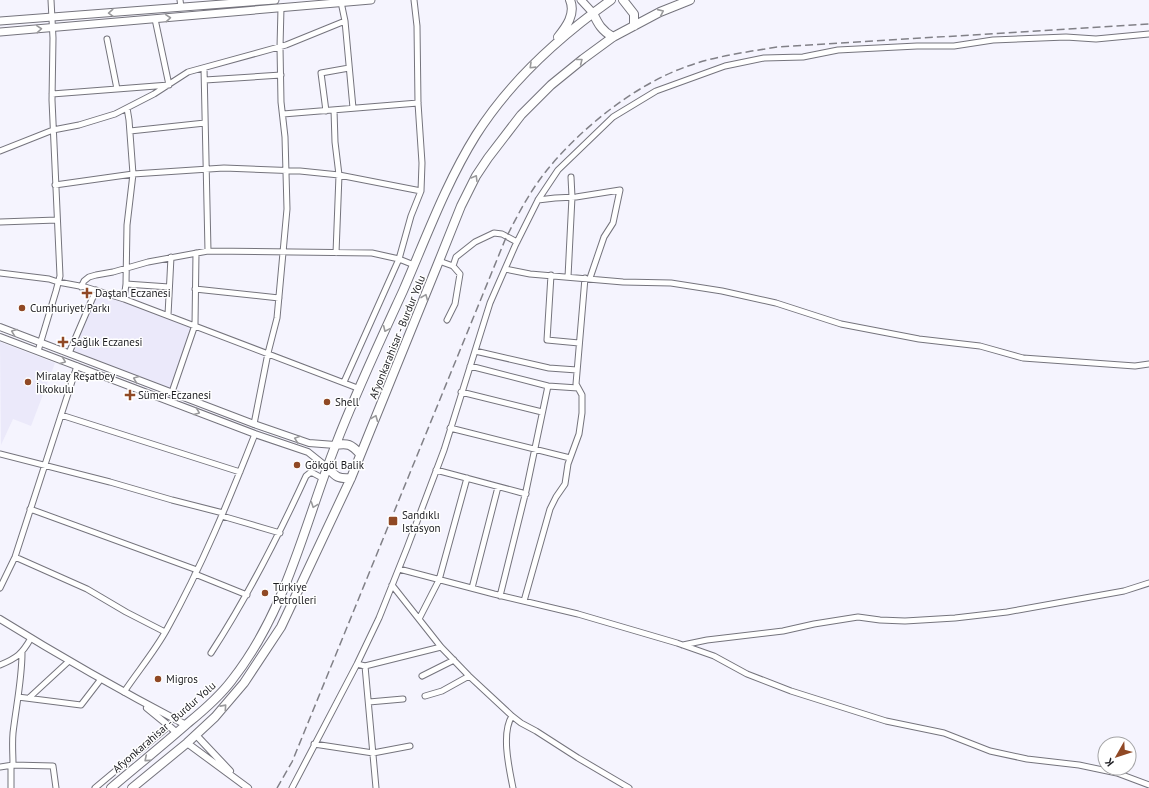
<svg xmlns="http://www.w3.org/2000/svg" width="1149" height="788" font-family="'PT Sans',sans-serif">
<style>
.built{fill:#ebe9fa}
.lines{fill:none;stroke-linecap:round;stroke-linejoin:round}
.minor-casing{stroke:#75747d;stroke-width:7}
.tertiary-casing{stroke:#75747d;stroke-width:8}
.secondary-casing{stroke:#75747d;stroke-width:9}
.trunk-casing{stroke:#75747d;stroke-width:10}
.minor{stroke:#fff;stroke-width:5}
.tertiary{stroke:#fff;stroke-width:6}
.secondary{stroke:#fff;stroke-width:7}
.trunk{stroke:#fff;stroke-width:8}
.rail{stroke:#818087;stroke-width:1.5;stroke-dasharray:8 4;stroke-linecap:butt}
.oneway{stroke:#99999b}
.poi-dot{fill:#904925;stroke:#fff;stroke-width:1.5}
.labels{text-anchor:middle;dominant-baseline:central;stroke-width:3;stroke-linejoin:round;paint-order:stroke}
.poi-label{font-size:11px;fill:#1c1c20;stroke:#fff;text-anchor:start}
.street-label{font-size:11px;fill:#1c1c20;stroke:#fff}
</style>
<rect width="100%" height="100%" fill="#f5f4fe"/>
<path class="built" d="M 96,290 L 195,325 L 172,392 L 69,353 Z
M 0,342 L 55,363 L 31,426 L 13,419 L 1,445 Z"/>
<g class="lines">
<g class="minor-casing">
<path id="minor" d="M 180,0 L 181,7
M 341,2 L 345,21 L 353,108
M 107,39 L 117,89
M 204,68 L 208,251
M 205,80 L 281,75
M 52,94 L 169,85 L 155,19
M 334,110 L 335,142 L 339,175 L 336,253
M 326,111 L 321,73 L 349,68
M 283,114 L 418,103
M 130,131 L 205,123
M 0,151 L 53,130 L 79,125 L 115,114 L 154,94 L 188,72 L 286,45 L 345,21
M 55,185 L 133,174 L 224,168 L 300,171 L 339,175 L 421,191
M 538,200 L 555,198 L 576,197 L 620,190 L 613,223 L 604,237 L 590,278
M 0,222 L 57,220
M 439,261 L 453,266 L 460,274 L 455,304 L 447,320
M 453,266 L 456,257 L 475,242 L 494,233 L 502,234 L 517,242
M 505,269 L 530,274 L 623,282 L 671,283 L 722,291 L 776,303 L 841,324 L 919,339 L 980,346 L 1023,358 L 1135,366 L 1149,364
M 0,273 L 49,279 L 58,282 L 85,287 L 124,299 L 360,389
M 551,275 L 547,340 L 579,343
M 568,277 L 572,197 L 571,177
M 126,284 L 169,287
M 81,287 L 84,281 L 89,277 L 96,275 L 113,272 L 148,262 L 208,251 L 372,253 L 399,259 L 414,265
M 195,289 L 279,298
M 124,299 L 126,284 L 127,225 L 133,174 L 129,120 L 127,108
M 168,315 L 171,257
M 38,351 L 56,291 L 60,276 L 52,100 L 53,38 L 51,0
M 475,351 L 549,368 L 577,370
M 69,353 L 96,290
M 470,366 L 548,386 L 578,388
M 344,382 L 399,259 L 411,216 L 421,191 L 422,163 L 418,103 L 417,26 L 414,0
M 172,392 L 195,325 L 196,253
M 461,392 L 542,412
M 61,415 L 240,472
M 254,424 L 268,353 L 277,318 L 287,209 L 285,137 L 281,102 L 280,47 L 281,8
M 450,428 L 570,458
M 0,454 L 110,482 L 172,500 L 223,513
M 436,470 L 526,494
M 30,509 L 197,570
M 222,516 L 280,533
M 15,557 L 87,589 L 126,612 L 165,632
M 399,569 L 494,594 L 578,614 L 677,643 L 714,656 L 747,674 L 791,691 L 886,721 L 944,733 L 990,751 L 1027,759 L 1079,765 L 1117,773 L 1149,785
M 195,574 L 247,595
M 392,585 L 441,647 L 469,676 L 512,716 L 521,723 L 536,731 L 578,758 L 629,788
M 0,588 L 15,557 L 77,366
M 472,588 L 498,487
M 500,596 L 526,491 L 548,386
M 524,601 L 550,509 L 556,497 L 565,484 L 568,464 L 579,434 L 582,413 L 582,395 L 576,384 L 585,278
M 419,619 L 439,580 L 467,478
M 683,645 L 707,640 L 783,631 L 814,624 L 858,617 L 880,620 L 905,621 L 955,618 L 1007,612 L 1124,591 L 1149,583
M 211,653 C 248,596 278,537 306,476 L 311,472 L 324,479
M 357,664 L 365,666 L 376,788
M 0,665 C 17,658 22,654 31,638
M 365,666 L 441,647
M 422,676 L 454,660
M 124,692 C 138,671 155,651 167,629 C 202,566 229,500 255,434
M 425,696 L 442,691 L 469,676
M 18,697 L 81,705 L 101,679
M 30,697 L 69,661
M 369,702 L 403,699
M 512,716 C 501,733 509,768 513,788
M 314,744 L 373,753 L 410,746
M 11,765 L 11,788
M 13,765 C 13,754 12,744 13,733 C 16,707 22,679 22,653
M 0,767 L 13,765 L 53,766 L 56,788
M 95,788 L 169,726
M 292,788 L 357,664 L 379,618 L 407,548 L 444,450 L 490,303 L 515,246 L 538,200 L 558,170 L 613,117 L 656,91 L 725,66 L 764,58 L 803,57 L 838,50 L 917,46 L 954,46 L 993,40 L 1066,37 L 1096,39 L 1149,34"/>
</g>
<g class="tertiary-casing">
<path id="tertiary" d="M 0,327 L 254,424 L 309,443 L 335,445
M 0,337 L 255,434 L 308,452 L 328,468
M 0,619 C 61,657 123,692 186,725
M 147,708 L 169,726 L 177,733
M 196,735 L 230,771
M 187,743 L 248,788"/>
</g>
<g class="secondary-casing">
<path id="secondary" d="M 581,0 L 593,13
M 0,21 L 275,0
M 0,32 L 371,0"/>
</g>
<g class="trunk-casing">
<path id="trunk" d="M 623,0 L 634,14 L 634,26
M 593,13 C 598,24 602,31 613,37
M 558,37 C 566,27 576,14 570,0
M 335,445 C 348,443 351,444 360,454
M 328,468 C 336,477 338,479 351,478
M 111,788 C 137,766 163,745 188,723 C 204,710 220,696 232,680 C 287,610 304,525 336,444 C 356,392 380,341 403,291 C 426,238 446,183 476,135 C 510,81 559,37 611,0
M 132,788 L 187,743 L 215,717 L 244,683 L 281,627 L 351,478 L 439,261 L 461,206 L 476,176 L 488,158 L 521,115 L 551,85 L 583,59 L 613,37 L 660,12 L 690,0"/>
</g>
<use href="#minor" class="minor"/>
<use href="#tertiary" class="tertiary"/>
<use href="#secondary" class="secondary"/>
<use href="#trunk" class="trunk"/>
<path class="rail" d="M 277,788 L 292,762 L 505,240 C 517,216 530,191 547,170 C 581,128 636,84 688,66 C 716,56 747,52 777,47 L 1149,24"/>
</g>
<defs><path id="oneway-chevron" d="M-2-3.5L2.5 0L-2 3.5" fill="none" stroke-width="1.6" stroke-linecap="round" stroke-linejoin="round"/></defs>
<g class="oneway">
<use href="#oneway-chevron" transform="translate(661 12) rotate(-24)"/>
<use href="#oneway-chevron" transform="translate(111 13) rotate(176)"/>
<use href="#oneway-chevron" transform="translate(168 18) rotate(-5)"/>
<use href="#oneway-chevron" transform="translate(39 29) rotate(-5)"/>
<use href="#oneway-chevron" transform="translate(580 61) rotate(-38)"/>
<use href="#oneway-chevron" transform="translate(532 66) rotate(136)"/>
<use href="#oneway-chevron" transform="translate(475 178) rotate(-59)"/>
<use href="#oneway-chevron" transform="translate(425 297) rotate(-68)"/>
<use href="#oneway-chevron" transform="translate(386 329) rotate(114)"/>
<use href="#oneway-chevron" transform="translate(14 332) rotate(-159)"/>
<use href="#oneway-chevron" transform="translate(63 361) rotate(21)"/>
<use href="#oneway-chevron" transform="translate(136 379) rotate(-159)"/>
<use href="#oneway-chevron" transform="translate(197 412) rotate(21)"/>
<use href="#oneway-chevron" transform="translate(375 418) rotate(-68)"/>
<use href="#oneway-chevron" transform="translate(297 439) rotate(-161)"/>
<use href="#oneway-chevron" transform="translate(314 505) rotate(110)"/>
<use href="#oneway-chevron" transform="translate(224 707) rotate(-48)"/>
<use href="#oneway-chevron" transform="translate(147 759) rotate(140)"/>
</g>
<g class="poi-dot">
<path d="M85 287h4v4h4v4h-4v4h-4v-4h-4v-4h4z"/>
<circle cx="22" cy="308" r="4"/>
<path d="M61 336h4v4h4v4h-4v4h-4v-4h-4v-4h4z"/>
<circle cx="28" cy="382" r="4"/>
<path d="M128 389h4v4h4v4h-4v4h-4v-4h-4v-4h4z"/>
<circle cx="327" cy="402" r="4"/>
<circle cx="297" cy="465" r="4"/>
<rect x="388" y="516" width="10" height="10" rx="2"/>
<circle cx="265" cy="593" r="4"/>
<circle cx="158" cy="679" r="4"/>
</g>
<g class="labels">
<g class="poi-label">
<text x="95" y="293">Daştan Eczanesi</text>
<text x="30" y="308">Cumhuriyet Parkı</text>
<text x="71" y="342">Sağlık Eczanesi</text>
<text x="36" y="376">Miralay Reşatbey<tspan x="36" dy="13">İlkokulu</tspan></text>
<text x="138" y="395">Sümer Eczanesi</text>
<text x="335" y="402">Shell</text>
<text x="305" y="465">Gökgöl Balik</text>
<text x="402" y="515">Sandıklı<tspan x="402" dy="13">Istasyon</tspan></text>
<text x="273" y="587">Türkiye<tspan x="273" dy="13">Petrolleri</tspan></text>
<text x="166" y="679">Migros</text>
</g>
<g class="street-label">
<text transform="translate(397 337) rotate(-68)">Afyonkarahisar - Burdur Yolu</text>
<text transform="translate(164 727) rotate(-41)">Afyonkarahisar - Burdur Yolu</text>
</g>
</g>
<g transform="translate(1117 756) rotate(231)"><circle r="19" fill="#ffffff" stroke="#a4a4a6"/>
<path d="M0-3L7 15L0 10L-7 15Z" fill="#904925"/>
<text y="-6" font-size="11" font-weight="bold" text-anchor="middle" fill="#1c1c20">K</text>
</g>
</svg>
